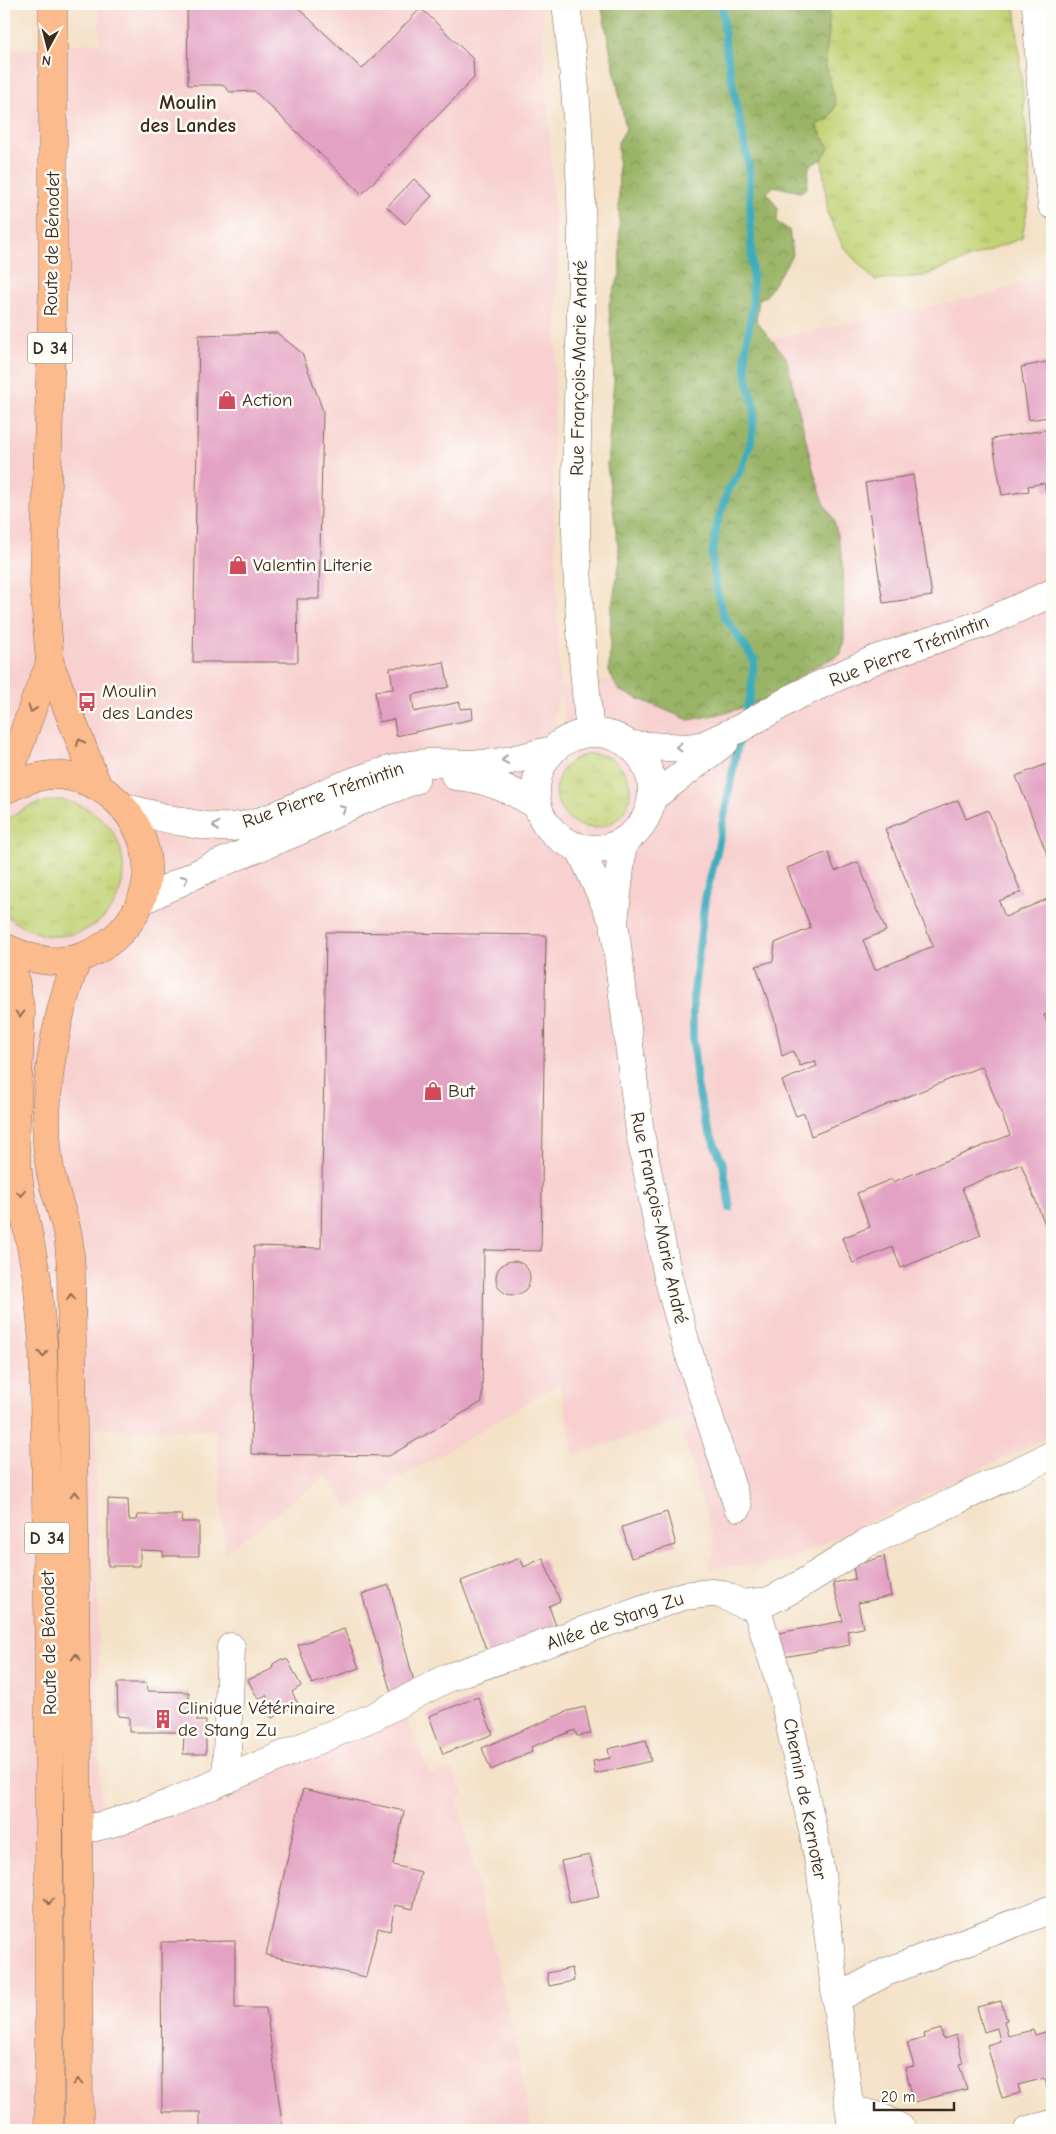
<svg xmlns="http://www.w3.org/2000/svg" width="1056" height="2134" font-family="'Comic Neue',sans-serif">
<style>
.built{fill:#f7d0cf;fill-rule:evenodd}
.grass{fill:url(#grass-tufts);stroke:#7e7e49}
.forest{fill:url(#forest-crowns);stroke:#6a6f42}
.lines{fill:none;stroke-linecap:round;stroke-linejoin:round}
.stream{stroke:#3eacbc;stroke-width:8}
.building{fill:#e3a2c3}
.minor-casing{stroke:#7c6a59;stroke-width:29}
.major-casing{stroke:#7c6a59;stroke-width:29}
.minor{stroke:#fff;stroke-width:28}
.major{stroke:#fbbb8d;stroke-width:28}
.oneway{stroke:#916b50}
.oneway2{stroke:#a79f9a}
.labels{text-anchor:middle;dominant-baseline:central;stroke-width:5;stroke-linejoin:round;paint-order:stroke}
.shield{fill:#fdfcf7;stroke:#75695f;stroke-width:1}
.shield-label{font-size:18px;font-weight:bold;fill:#3b2a1e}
.street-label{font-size:19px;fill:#3b2a1e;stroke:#fdfcf7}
.poi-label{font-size:19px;fill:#3b2a1e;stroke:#fdfcf7;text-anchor:start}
.neighbourhood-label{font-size:20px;font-weight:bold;fill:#3b2a1e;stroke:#fdfcf7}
</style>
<defs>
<pattern id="grass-tufts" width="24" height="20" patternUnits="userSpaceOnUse" patternTransform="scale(1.25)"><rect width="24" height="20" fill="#c2d274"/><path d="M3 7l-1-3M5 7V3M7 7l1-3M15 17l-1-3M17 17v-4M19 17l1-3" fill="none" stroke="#a8b464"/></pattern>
<pattern id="forest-crowns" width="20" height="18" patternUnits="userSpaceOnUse" patternTransform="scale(1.25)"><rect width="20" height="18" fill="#99b466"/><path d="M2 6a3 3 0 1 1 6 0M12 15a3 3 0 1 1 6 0" fill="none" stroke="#7e9353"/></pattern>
</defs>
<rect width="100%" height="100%" fill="#fdfcf7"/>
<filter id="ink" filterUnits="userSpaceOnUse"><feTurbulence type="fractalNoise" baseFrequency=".02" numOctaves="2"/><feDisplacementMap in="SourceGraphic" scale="10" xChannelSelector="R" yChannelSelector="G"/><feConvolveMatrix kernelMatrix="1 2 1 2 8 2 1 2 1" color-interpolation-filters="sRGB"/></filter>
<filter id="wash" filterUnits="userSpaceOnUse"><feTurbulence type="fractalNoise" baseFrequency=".0096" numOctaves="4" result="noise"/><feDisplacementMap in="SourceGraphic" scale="20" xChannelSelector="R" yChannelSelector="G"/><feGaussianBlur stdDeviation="1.12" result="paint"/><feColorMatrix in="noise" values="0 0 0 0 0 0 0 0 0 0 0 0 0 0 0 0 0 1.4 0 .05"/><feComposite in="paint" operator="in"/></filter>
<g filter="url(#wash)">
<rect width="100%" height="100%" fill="#f4e1c7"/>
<path class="built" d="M 99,4 L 541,4 L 558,264 L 553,454 L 560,689 L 620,677 L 756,342 L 990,294 L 1052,274 L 1052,1435 L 797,1556 L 769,1565 L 707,1568 L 714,1553 L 713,1537 L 679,1421 L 574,1455 L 560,1383 L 349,1509 L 326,1476 L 225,1552 L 216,1430 L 96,1429 L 101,1839 L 405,1716 L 430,1774 L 451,1769 L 465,1794 L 457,1800 L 516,2043 L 532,2130 L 4,2130 L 4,51 L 99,42 ZM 560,691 L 595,914 L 594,915 L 555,718 Z"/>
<path class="grass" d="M 829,4 L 1015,4 L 1031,188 L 1022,238 L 923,276 L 874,280 L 844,248 L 828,215 L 822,159 L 829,148 L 816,125 L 829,119 L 836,105 L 825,62 Z
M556 791a37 37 0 1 1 74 0a37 37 0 1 1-74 0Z
M 61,800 C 152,815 139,941 50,936 C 32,934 15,925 4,912 L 4,824 C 21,808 37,801 61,800 Z"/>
<path class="forest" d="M 601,4 L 829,4 L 829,32 L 825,62 L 836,104 L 829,119 L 816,125 L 829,148 L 822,159 L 809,166 L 807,188 L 800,192 L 774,186 L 767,193 L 778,208 L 777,222 L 789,230 L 793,254 L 766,296 L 759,299 L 756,321 L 786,357 L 814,473 L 825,505 L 834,520 L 843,562 L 844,638 L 841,654 L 811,669 L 764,700 L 729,712 L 689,720 L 618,690 L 609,671 L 611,610 L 620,560 L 607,465 L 614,380 L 609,304 L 620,274 L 618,142 L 626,129 Z"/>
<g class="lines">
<path class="stream" d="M 722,4 L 726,50 L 749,167 L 753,302 L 745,354 L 747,378 L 755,410 L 751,442 L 742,468 L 728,491 L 717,524 L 712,556 L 716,586 L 724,616 L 754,660 L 751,692 L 744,718
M 730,1208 L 723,1164 L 706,1124 L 697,1085 L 693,1039 L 693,999 L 705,899 L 717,852 L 739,739"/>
</g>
<g id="blocks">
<path class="building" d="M 187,4 L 294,4 L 362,69 L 421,8 L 473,59 L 474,78 L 362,194 L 254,91 L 230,92 L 223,85 L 188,85 Z
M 414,179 L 432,196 L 405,224 L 387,207 Z
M 277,333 L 302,353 L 323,411 L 319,599 L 297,599 L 298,662 L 193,662 L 199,335 Z
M 1052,361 L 1052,491 L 1046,492 L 1044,483 L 1028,486 L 1029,491 L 1002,495 L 992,439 L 1050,429 L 1048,417 L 1029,420 L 1021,367 Z
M 913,475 L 932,596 L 883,603 L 865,483 Z
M 444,662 L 449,687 L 412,695 L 414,712 L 460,702 L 460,709 L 472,708 L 473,719 L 396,736 L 394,719 L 379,722 L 375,691 L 393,689 L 390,668 L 421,666 Z
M 1052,762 L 1052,867 L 1016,776 Z
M 958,800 L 966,819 L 988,810 L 1021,892 L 999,901 L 1005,917 L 1052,897 L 1052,1012 L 1044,1015 L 1052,1035 L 1052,1242 L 1021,1164 L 962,1188 L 981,1235 L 901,1268 L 893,1247 L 853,1263 L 842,1238 L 870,1227 L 857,1193 L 892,1179 L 893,1182 L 1010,1135 L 982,1066 L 811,1136 L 804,1113 L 796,1116 L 782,1081 L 817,1066 L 815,1061 L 800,1066 L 793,1051 L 782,1056 L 775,1021 L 756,966 L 773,961 L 775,943 L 811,928 L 787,868 L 828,852 L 835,871 L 858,862 L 886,931 L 863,940 L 875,970 L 933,946 L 885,829 Z
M 326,932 L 546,935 L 541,1251 L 484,1250 L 482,1402 L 389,1456 L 251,1454 L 254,1246 L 321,1248 Z
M496 1278a17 17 0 1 1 34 0a17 17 0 1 1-34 0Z
M 108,1499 L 128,1500 L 129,1520 L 137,1520 L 138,1515 L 182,1515 L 181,1522 L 199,1522 L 199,1556 L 163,1556 L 163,1551 L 140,1550 L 140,1566 L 108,1566 Z
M 667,1512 L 676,1545 L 631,1558 L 622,1527 Z
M 884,1556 L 891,1596 L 858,1603 L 863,1628 L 847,1631 L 850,1645 L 778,1658 L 773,1634 L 843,1621 L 833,1583 L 855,1579 L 853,1566 Z
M 520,1558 L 524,1567 L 543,1558 L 560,1601 L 549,1606 L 556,1626 L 488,1654 L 461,1581 Z
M 389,1585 L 415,1686 L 392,1696 L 362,1594 Z
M 344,1629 L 359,1668 L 312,1684 L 298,1645 Z
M 281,1659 L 288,1660 L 301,1686 L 292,1692 L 298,1704 L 272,1718 L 265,1704 L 270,1702 L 266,1695 L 258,1699 L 248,1680 L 272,1669 L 273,1664 Z
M 117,1683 L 146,1683 L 147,1691 L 189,1692 L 189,1703 L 198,1703 L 197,1721 L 206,1721 L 206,1754 L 183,1754 L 184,1732 L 129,1732 L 129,1717 L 118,1716 Z
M 478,1697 L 493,1734 L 443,1754 L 429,1716 Z
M 585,1707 L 591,1734 L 577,1736 L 575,1730 L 531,1747 L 532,1752 L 491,1770 L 482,1748 L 568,1711 Z
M 646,1740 L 651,1761 L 595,1774 L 593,1761 L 610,1758 L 608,1749 Z
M 303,1789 L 404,1811 L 393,1865 L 421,1872 L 413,1909 L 395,1905 L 390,1931 L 378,1928 L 366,1977 L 266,1955 Z
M 590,1855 L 599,1897 L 570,1903 L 561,1861 Z
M 235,1941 L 235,2008 L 266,2008 L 283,2130 L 200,2130 L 200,2112 L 162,2112 L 161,1942 Z
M 572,1968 L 574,1981 L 549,1986 L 547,1973 Z
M 1001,2001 L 1007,2020 L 1004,2021 L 1008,2036 L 1033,2030 L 1035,2035 L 1052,2030 L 1052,2086 L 1047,2087 L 1045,2078 L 1018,2085 L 1020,2093 L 1002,2098 L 987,2045 L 1000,2041 L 997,2028 L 984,2032 L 977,2007 Z
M 941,2029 L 943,2039 L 956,2035 L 963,2063 L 959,2064 L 967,2089 L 914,2102 L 905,2068 L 914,2066 L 907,2043 L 925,2038 L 924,2034 Z"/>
</g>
</g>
<g filter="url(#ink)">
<use href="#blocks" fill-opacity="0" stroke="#7c6a59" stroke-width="1"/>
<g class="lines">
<g class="minor-casing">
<path id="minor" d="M 566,4 C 579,106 584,211 581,314 C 579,385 575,457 576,529 C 577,598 583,665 590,733
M 1036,4 L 1045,147 L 1052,205
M536 791a58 58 0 1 1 116 0a58 58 0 1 1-116 0Z
M 630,745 L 688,748 L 704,745 L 741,728 L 796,696 L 876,659 L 985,623 L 1052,593
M 455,776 C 486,778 511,790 537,805
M 652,798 L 725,742
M 123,807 C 153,815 201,829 231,827 C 266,824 296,806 327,792 C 353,781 379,772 406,766 C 433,760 459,765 486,764 C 508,762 531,755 553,750
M 623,841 L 614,922 L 640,1133 L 668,1277 L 686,1344 L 738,1507
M 579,847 L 613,921
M 141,901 L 211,867 L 299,831 L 356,803 L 415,780
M 755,1604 L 782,1689 L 813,1831 L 821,1874 L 852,2130
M 226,1780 L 231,1647
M 78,1827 L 96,1827 L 112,1823 L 168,1804 L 375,1716 L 447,1678 L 683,1596 L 712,1593 L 721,1594 L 742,1604 L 769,1601 L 800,1585 L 865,1544 L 1052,1455
M 836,1999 L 886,1972 L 1052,1909
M 850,2110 C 872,2113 886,2118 903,2130
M 1028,2130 L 1052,2124"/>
</g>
<g class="major-casing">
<path id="major" d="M 53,4 L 53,279 L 44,584 L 50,664 L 98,787
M 4,789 L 37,695 L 50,664
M 4,790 C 19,783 34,776 51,775 C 105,774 151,822 147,876 C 143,923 98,964 51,961 C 33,960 19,954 4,947
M 4,950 L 14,975 L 21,1013 L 15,1144 L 20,1191 L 37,1278 L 43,1342 L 49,1652 L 49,2130
M 78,958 C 54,1017 38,1111 51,1174 C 55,1195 64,1215 68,1236 C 70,1247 70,1259 71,1270 L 78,1827 L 79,2130"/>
</g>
<use href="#minor" class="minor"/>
<use href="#major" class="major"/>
</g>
<defs><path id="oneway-chevron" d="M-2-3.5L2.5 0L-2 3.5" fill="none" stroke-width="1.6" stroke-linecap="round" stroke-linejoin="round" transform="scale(1.25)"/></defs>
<g class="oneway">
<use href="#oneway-chevron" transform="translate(32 709) rotate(109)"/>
<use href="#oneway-chevron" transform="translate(80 742) rotate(-112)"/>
<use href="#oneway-chevron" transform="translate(20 1014) rotate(89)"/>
<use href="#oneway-chevron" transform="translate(21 1193) rotate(81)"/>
<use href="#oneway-chevron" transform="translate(71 1297) rotate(-91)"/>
<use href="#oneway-chevron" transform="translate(43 1354) rotate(88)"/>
<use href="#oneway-chevron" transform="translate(75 1494) rotate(-90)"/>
<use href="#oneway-chevron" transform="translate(76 1657) rotate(-91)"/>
<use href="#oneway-chevron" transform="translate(49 1901) rotate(90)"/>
<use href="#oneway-chevron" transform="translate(78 2082) rotate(-90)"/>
</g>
<g class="oneway2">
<use href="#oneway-chevron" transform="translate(679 747) rotate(-179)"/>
<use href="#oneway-chevron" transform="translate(505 760) rotate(170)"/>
<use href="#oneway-chevron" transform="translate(343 809) rotate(-24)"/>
<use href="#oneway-chevron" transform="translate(216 826) rotate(-174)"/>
<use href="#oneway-chevron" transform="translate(185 879) rotate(-25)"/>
</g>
</g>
<defs>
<g id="shop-bare" transform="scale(1.5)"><path d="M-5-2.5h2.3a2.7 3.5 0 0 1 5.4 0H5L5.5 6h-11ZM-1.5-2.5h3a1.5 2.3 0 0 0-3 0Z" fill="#d1495b" stroke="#fdfcf7" stroke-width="2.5" paint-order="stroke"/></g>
<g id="bus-bare" transform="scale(1.5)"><path d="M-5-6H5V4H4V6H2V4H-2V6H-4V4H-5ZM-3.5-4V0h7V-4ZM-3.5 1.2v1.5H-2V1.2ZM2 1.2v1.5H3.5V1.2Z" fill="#d1495b" stroke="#fdfcf7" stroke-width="2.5" paint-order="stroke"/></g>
<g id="building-bare" transform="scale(1.5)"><path d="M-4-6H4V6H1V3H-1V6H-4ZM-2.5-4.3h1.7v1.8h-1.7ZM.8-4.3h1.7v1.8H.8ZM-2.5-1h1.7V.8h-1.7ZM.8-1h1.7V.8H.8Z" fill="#d1495b" stroke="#fdfcf7" stroke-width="2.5" paint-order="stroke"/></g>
</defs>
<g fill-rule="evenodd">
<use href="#shop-bare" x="227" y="400"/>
<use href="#shop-bare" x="238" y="565"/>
<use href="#bus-bare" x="87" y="702"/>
<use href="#shop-bare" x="433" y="1091"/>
<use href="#building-bare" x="163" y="1719"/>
</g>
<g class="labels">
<g class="shield">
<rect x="27.5" y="332.5" width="45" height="31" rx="4"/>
<rect x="24.5" y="1522.5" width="45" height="31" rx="4"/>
</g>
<g class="shield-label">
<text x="50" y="348">D 34</text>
<text x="47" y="1538">D 34</text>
</g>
<g class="street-label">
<text transform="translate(52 244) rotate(-89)">Route de Bénodet</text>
<text transform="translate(579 368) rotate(-89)">Rue François-Marie André</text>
<text transform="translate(909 651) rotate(-21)">Rue Pierre Trémintin</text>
<text transform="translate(323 795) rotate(-19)">Rue Pierre Trémintin</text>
<text transform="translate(659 1218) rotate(78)">Rue François-Marie André</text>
<text transform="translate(615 1621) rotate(-19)">Allée de Stang Zu</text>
<text transform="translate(49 1643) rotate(-91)">Route de Bénodet</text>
<text transform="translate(805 1799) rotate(79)">Chemin de Kernoter</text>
</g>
<g class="poi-label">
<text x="242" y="400">Action</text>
<text x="253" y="565">Valentin Literie</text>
<text x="102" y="691">Moulin<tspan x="102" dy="22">des Landes</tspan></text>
<text x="448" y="1091">But</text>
<text x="178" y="1708">Clinique Vétérinaire<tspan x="178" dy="22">de Stang Zu</tspan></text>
</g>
<g class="neighbourhood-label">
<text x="188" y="102">Moulin<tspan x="188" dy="23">des Landes</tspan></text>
</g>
</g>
<rect width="1056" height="2134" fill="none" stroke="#fdfcf7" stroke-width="20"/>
<g transform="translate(48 48) rotate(187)" stroke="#fdfcf7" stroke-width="4" paint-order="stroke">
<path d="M0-4L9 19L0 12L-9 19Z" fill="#3b2a1e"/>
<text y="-8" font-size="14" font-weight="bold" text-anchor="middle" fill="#3b2a1e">N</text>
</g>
<path d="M874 2102v8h80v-8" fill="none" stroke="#3b2a1e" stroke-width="2.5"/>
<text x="881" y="2102" font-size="15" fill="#3b2a1e" stroke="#fdfcf7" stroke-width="4" paint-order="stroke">20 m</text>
</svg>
